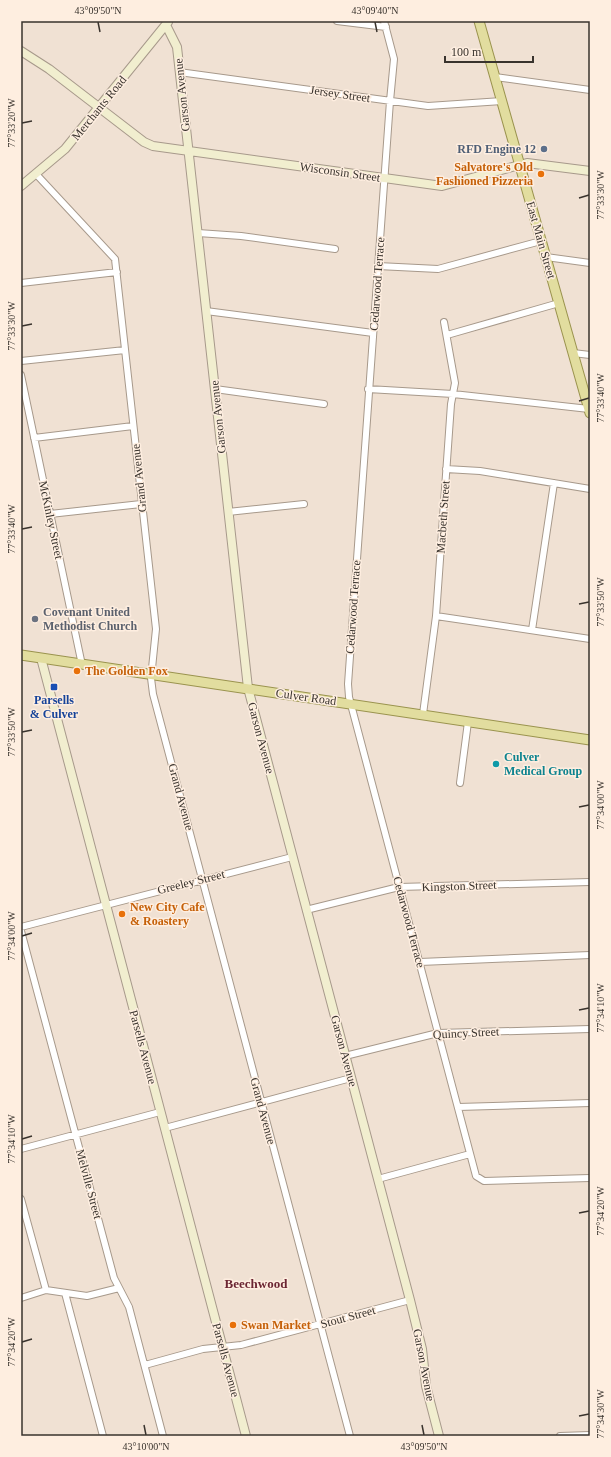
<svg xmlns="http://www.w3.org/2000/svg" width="611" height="1457" font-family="Georgia,serif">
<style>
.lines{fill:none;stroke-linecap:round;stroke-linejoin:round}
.street-casing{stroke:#a7998b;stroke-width:8}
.secondary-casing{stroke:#a7998b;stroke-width:10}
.primary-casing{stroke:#9a934e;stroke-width:11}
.street{stroke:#fff;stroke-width:6}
.secondary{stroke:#f1eecf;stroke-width:8}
.primary{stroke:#e2dd9f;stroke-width:9}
.ticks{fill:none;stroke:#39332d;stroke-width:1.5}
.service-dot{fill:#5c6f8a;stroke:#feeee0;stroke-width:1.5}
.food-dot{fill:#e8710a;stroke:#feeee0;stroke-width:1.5}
.worship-dot{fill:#6b7280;stroke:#feeee0;stroke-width:1.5}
.transit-dot{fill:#1a4fb4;stroke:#feeee0;stroke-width:1.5}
.culture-dot{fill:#0f9aa8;stroke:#feeee0;stroke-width:1.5}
.labels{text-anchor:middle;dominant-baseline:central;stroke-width:3;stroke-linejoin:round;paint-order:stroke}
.street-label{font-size:12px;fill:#39332d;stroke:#feeee0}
.service-label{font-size:12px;font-weight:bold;fill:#4e5e75;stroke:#feeee0;text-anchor:end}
.food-label{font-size:12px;font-weight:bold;fill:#c56008;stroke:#feeee0;text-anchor:start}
.worship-label{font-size:12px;font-weight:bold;fill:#5b616d;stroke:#feeee0;text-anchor:start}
.transit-label{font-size:12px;font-weight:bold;fill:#164399;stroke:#feeee0}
.culture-label{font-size:12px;font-weight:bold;fill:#0d838f;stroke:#feeee0;text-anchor:start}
.neighbourhood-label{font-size:13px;font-weight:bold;fill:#6c2633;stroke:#feeee0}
.neatline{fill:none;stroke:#39332d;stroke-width:1.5}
.ticks-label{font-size:10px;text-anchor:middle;fill:#39332d}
</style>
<rect width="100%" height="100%" fill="#f0e1d3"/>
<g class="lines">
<g class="street-casing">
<path id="street" d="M 337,21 L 386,27
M 384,21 L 394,59 L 390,101 L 348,684 L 349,697 L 476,1176 L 484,1181 L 590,1178
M 179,72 L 428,106 L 502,101
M 495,77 L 590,90
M 36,174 L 115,259 L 156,629 L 151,678 L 153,694 L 350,1436
M 198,233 L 241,236 L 335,249
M 546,257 L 590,263
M 378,266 L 438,269 L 541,241
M 21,283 L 117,272
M 206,311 L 373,333
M 447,335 L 559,303
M 573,353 L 590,355
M 21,361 L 125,350
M 21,375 L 82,665
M 215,389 L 324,404
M 368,389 L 453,394 L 589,409
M 34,438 L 133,426
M 446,469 L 480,471 L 590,489
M 228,512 L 304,504
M 50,514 L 141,504
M 436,616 L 590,639
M 532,630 L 554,483
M 423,714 L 436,616 L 451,404 L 455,383 L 444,322
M 460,783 L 468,722
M 306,910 L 399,887 L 590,882
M 21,927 L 292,857
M 21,931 L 114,1278 L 129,1307 L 163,1436
M 420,962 L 590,955
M 345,1056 L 438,1033 L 590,1029
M 458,1107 L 590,1103
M 165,1128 L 351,1078
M 21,1149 L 160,1112
M 378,1179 L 470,1154
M 21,1199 L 46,1290
M 65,1293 L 103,1436
M 21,1298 L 46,1290 L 87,1296 L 119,1288
M 145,1365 L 203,1349 L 241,1345 L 410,1300
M 560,1436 L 590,1435"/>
</g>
<g class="secondary-casing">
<path id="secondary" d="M 166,25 L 177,47 L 248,688 L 410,1300 L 422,1349 L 426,1386 L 439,1436
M 21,51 L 49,69 L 144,142 L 153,146 L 442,186 L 527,163 L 590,171
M 21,186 L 65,149 L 168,22
M 41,658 L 246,1436"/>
</g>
<g class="primary-casing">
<path id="primary" d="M 479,21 L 590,413
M 21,655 L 590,740"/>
</g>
<use href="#street" class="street"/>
<use href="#secondary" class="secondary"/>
<use href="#primary" class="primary"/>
</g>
<path class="ticks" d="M 98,22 L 100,32M 375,22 L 377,32M 22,123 L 32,121M 579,198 L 589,195M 22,326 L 32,324M 579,401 L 589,398M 22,529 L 32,527M 579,604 L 589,602M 22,732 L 32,730M 579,807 L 589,805M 22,936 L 32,933M 579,1010 L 589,1008M 22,1139 L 32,1136M 579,1213 L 589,1211M 22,1342 L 32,1339M 579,1416 L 589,1414M 144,1425 L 146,1435M 422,1425 L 424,1435"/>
<circle class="service-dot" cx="544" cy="149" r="4"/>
<g class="food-dot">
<circle cx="541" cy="174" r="4"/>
<circle cx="77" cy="671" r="4"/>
<circle cx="122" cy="914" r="4"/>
<circle cx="233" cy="1325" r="4"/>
</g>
<circle class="worship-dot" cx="35" cy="619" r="4"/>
<rect class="transit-dot" x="50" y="683" width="8" height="8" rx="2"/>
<circle class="culture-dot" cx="496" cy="764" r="4"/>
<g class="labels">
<g class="street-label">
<text transform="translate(340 94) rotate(8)">Jersey Street</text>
<text transform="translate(182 95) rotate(-96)">Garson Avenue</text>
<text transform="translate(99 108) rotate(-51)">Merchants Road</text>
<text transform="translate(340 172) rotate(8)">Wisconsin Street</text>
<text transform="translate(541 240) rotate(74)">East Main Street</text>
<text transform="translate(377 284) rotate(-86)">Cedarwood Terrace</text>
<text transform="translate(218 417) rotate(-96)">Garson Avenue</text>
<text transform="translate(139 478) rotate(-96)">Grand Avenue</text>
<text transform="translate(443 517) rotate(-86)">Macbeth Street</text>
<text transform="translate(51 520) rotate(78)">McKinley Street</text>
<text transform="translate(353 607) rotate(-86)">Cedarwood Terrace</text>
<text transform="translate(306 697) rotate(8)">Culver Road</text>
<text transform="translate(261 738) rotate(75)">Garson Avenue</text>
<text transform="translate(181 797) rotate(75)">Grand Avenue</text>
<text transform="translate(191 882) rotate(-14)">Greeley Street</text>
<text transform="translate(459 886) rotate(-2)">Kingston Street</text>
<text transform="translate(409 922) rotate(75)">Cedarwood Terrace</text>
<text transform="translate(466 1033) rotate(-3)">Quincy Street</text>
<text transform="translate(143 1047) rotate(75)">Parsells Avenue</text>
<text transform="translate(344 1051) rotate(75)">Garson Avenue</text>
<text transform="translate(263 1111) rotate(75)">Grand Avenue</text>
<text transform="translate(89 1184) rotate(75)">Melville Street</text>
<text transform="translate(348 1317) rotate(-15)">Stout Street</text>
<text transform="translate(226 1360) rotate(75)">Parsells Avenue</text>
<text transform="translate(424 1365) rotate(79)">Garson Avenue</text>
</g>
<g class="service-label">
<text x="536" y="149">RFD Engine 12</text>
</g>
<g class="food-label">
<text x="533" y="167" text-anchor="end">Salvatore's Old<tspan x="533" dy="14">Fashioned Pizzeria</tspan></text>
<text x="85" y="671">The Golden Fox</text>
<text x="130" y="907">New City Cafe<tspan x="130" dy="14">&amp; Roastery</tspan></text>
<text x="241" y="1325">Swan Market</text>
</g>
<g class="worship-label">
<text x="43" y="612">Covenant United<tspan x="43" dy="14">Methodist Church</tspan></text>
</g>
<g class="transit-label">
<text x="54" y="700">Parsells<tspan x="54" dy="14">&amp; Culver</tspan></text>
</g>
<g class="culture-label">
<text x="504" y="757">Culver<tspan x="504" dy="14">Medical Group</tspan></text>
</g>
<g class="neighbourhood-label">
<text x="256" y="1283">Beechwood</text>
</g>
</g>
<rect width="611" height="1457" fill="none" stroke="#feeee0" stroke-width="44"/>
<path d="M445 56v6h88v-6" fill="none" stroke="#39332d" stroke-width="2"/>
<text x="451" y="56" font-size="12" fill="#39332d" stroke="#feeee0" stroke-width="3" paint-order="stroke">100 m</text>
<rect x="22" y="22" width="567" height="1413" class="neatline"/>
<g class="ticks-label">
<text x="98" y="14">43°09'50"N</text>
<text x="375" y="14">43°09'40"N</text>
<text transform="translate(11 123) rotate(-90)" y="4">77°33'20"W</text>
<text transform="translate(600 195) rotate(-90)" y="4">77°33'30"W</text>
<text transform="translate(11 326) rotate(-90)" y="4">77°33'30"W</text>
<text transform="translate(600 398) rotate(-90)" y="4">77°33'40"W</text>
<text transform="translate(11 529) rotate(-90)" y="4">77°33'40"W</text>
<text transform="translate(600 602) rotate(-90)" y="4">77°33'50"W</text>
<text transform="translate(11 732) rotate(-90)" y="4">77°33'50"W</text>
<text transform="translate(600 805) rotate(-90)" y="4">77°34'00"W</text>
<text transform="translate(11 936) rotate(-90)" y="4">77°34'00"W</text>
<text transform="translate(600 1008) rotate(-90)" y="4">77°34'10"W</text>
<text transform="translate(11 1139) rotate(-90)" y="4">77°34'10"W</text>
<text transform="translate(600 1211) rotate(-90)" y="4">77°34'20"W</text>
<text transform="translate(11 1342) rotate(-90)" y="4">77°34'20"W</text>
<text transform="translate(600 1414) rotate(-90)" y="4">77°34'30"W</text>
<text x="146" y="1450">43°10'00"N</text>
<text x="424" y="1450">43°09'50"N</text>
</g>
</svg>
